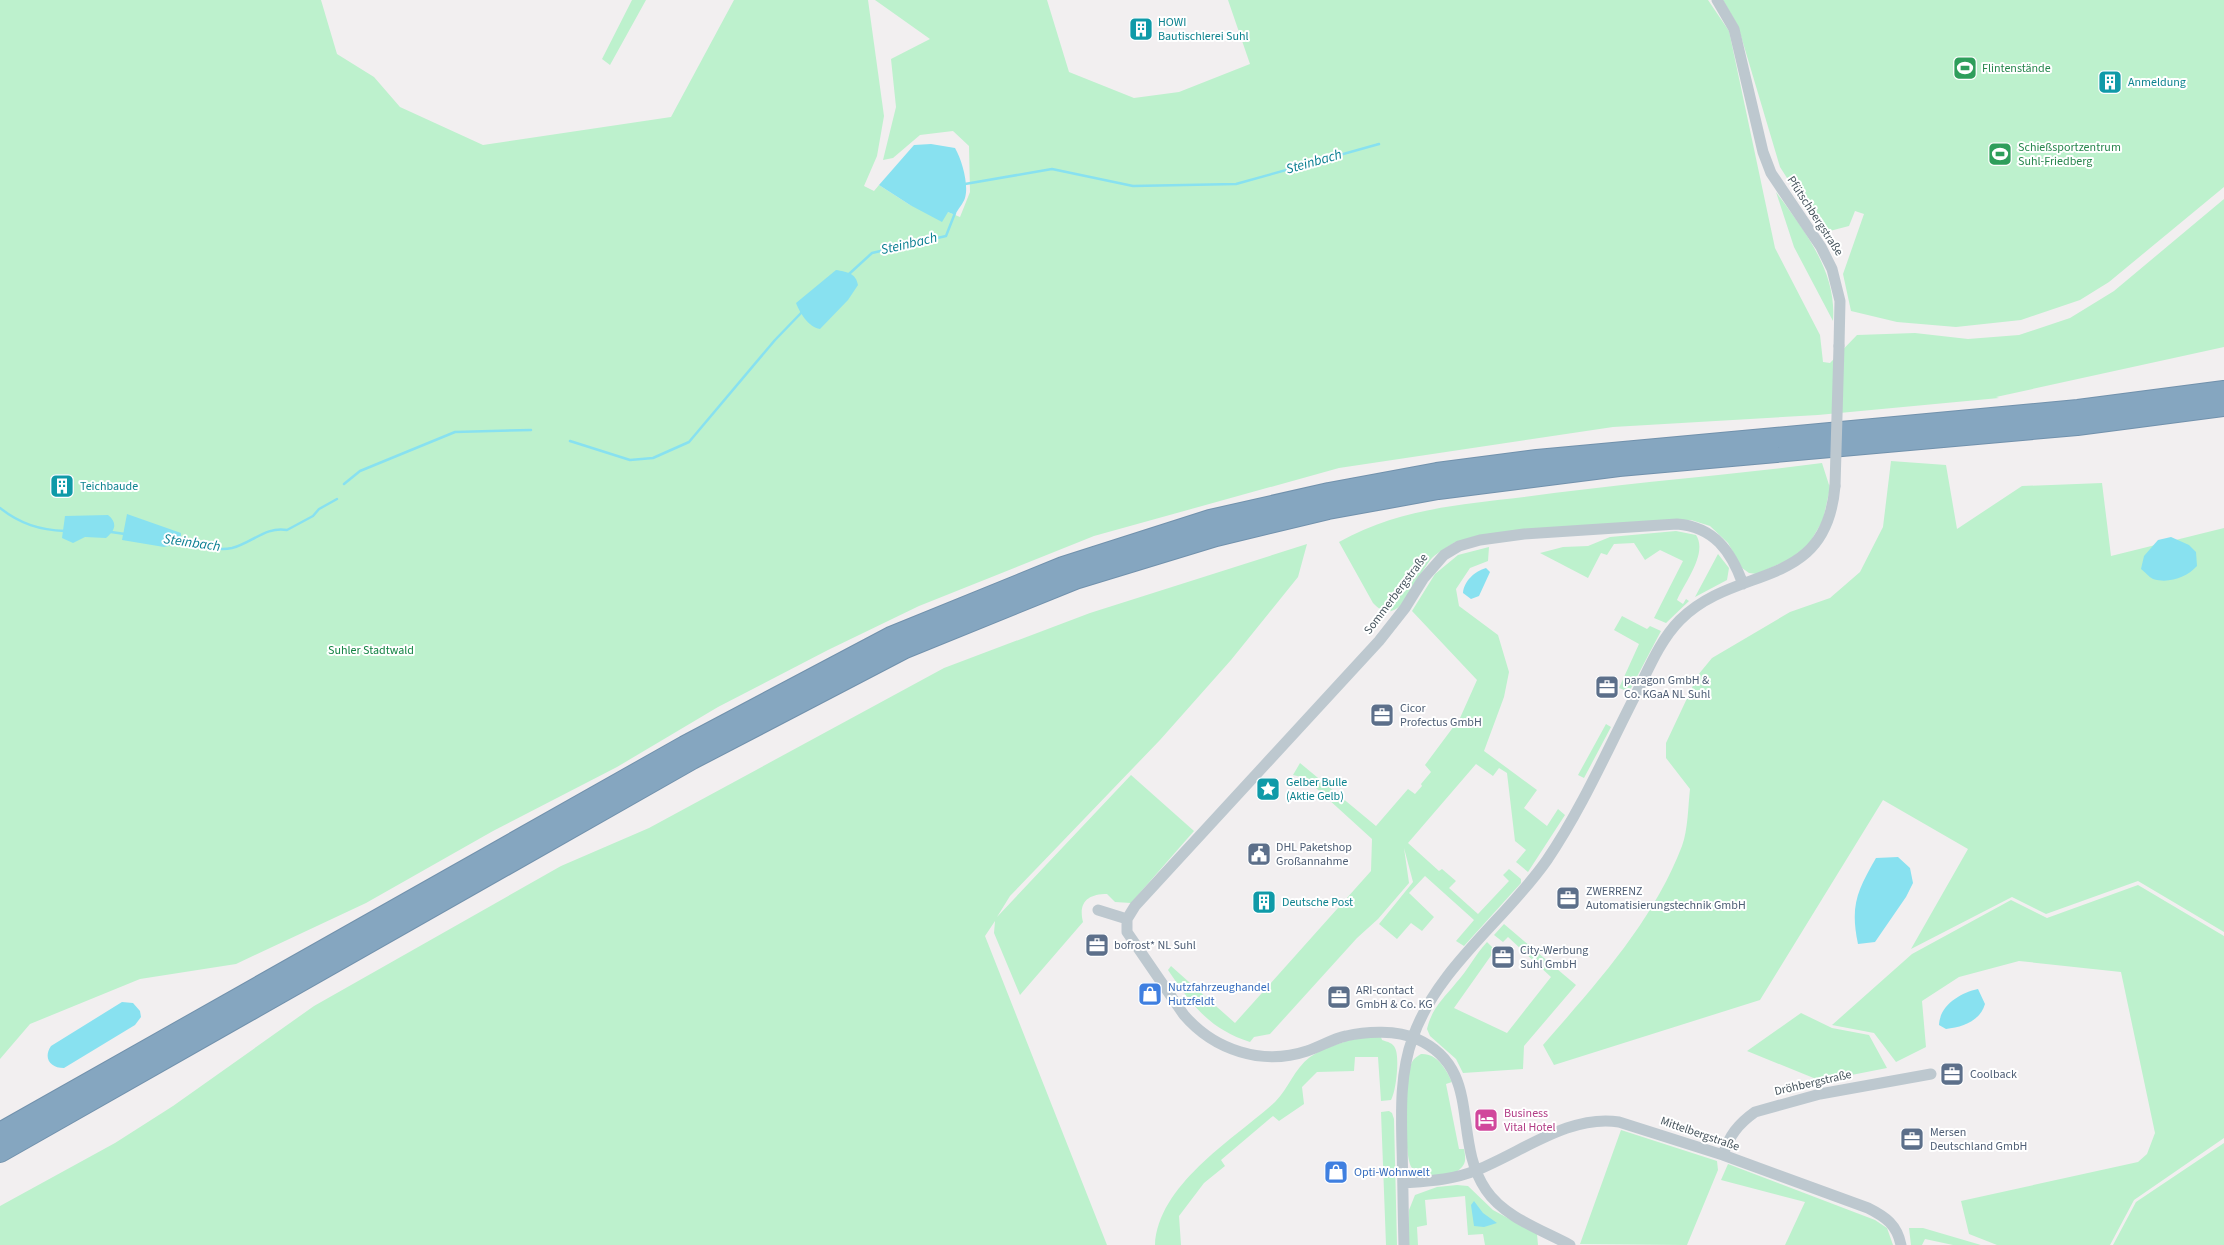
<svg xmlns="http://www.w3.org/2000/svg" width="2224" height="1245" font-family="'Source Sans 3',sans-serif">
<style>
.green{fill:#bdf1cd}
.water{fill:#88e1f0}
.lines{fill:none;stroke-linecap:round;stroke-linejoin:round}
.stream{stroke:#88e1f0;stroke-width:2.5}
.motorway-casing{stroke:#7191ac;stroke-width:22}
.minor{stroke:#bdc8cf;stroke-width:11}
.motorway{stroke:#85a6c0;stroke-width:20}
.minor-bridge{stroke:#bdc8cf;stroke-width:11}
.labels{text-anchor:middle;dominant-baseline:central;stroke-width:4;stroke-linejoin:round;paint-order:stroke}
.culture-label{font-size:12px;fill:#0d838f;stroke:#fff;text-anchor:start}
.leisure-label{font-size:12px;fill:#27864d;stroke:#fff;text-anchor:start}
.street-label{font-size:12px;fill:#47555e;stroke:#fff}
.park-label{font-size:12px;fill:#138343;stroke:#fff}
.service-label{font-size:12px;fill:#4e5e75;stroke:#fff;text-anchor:start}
.shop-label{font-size:12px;fill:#366cbe;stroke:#fff;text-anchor:start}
.hotel-label{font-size:12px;fill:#b23c85;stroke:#fff;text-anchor:start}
.water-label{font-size:14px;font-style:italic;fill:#097e91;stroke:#fff}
</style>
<rect width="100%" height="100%" fill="#f2eff0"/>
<path class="green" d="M 0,0 L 321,0 L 337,54 L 374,77 L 400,107 L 483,145 L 671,117 L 734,0 L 868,0 L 884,116 L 877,156 L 864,186 L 874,191 L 879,185 L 910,205 L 948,212 L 960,217 L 970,192 L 969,146 L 953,131 L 920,135 L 893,158 L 883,160 L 896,107 L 891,59 L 930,39 L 875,0 L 1047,0 L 1069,72 L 1134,98 L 1179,92 L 1250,64 L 1228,0 L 1708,0 L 1729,31 L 1775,248 L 1820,335 L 1823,362 L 1830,363 L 1857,335 L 1915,333 L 1968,339 L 2019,335 L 2070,318 L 2114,291 L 2224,199 L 2224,347 L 1996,397 L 1999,398 L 1818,415 L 1613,427 L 1339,468 L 1094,536 L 919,606 L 828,650 L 718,707 L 617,767 L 493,831 L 366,903 L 236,964 L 140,979 L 30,1024 L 0,1059 Z
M 632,0 L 646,0 L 610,65 L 602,59 Z
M 1723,0 L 2224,0 L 2224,187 L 2109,282 L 2080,300 L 2021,320 L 1956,327 L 1897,322 L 1851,311 L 1843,274 L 1864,214 L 1855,211 L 1849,226 L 1822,233 L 1780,167 L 1738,26 Z
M 1776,192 C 1804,230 1837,271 1833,321 L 1794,247 Z
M 1891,461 L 1946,465 L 1957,529 L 2022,486 L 2102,483 L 2111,556 L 2224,528 L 2224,932 L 2138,881 L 2046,914 L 2012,897 L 1911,949 L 1968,849 L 1883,800 L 1760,1000 L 1554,1065 L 1543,1045 C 1596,984 1653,922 1682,846 C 1688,829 1688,807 1690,789 L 1666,758 L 1666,743 L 1698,675 L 1712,658 L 1790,612 L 1830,598 L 1860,572 L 1883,527 Z
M 1822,463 L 1830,488 L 1823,520 L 1809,544 L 1790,559 L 1757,574 L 1749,573 L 1742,568 L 1728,543 L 1710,526 L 1691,520 L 1641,523 L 1455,542 C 1448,547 1438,552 1432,558 C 1416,575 1400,633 1373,603 L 1339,542 C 1398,509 1458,505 1524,497 C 1623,483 1723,476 1822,463 Z
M 1676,531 L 1696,535 C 1708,553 1685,582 1677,600 L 1683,604 L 1686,599 L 1689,601 L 1666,623 L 1654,618 L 1683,561 L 1660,550 L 1645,560 L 1634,543 L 1614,544 L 1607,555 L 1601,553 L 1588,578 L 1540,553 L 1563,547 L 1588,546 L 1610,537 Z
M 1307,544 L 1298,577 L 1231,660 L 1160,740 L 1010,896 L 997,917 L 1131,775 L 1194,831 L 1131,903 L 1115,902 L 1107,894 C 1088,894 1078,902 1083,922 L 1020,995 L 994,933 L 995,921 L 985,936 L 1107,1245 L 0,1245 L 0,1206 L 115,1143 L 173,1106 L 314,1006 L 561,866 L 649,828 L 944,668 L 1090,613 Z
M 1489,547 L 1488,561 L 1470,568 L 1456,589 L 1459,606 L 1498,635 L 1509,672 L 1504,697 L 1484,751 L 1537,790 L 1524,808 L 1547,826 L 1558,809 L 1565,815 L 1528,872 L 1516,862 L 1526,850 L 1515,841 L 1507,773 L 1499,768 L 1493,776 L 1476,764 L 1408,843 L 1439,871 L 1442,869 L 1456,881 L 1449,888 L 1478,914 L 1509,881 L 1503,875 L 1509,869 L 1521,879 L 1521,883 L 1464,946 L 1456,941 L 1474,920 L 1425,876 L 1409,893 L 1434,917 L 1422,931 L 1411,923 L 1397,939 L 1379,924 L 1413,882 L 1404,848 L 1409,883 L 1378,919 L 1357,938 L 1270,1034 L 1254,1037 L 1250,1042 C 1209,1029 1191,1004 1168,970 L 1171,966 L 1235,1023 L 1371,871 L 1372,839 L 1305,778 L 1293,775 L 1300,763 L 1376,826 L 1408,789 L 1415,794 L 1422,786 L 1421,784 L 1431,772 L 1425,765 L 1460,718 L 1477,680 L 1412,611 L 1435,574 L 1458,555 Z
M 1718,554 L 1729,568 L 1727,580 L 1695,597 Z
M 1622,616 L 1647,629 L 1650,626 L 1661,631 L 1629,692 L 1619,688 L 1639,644 L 1614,630 Z
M 1606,724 L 1611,727 L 1584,778 L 1578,775 Z
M 2138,885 L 2224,936 L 2224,1138 L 2134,1200 L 2110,1245 L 1997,1245 L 1969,1234 L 1961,1201 L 2138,1162 L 2147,1154 L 2155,1133 L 2121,972 L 2019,961 L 1959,977 L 1922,1001 L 1926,1047 L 1896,1062 L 1874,1033 L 1832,1025 L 1912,954 L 2011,900 L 2047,918 Z
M 1504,924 L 1576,985 L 1524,1046 L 1523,1069 L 1463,1073 L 1456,1059 L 1430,1036 L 1427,1029 C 1432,1008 1443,999 1456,983 C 1468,970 1475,955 1487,942 L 1495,950 L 1454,1008 L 1507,1033 L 1551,977 L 1508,937 L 1503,942 L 1494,935 Z
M 1801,1013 L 1832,1028 L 1869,1035 L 1887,1068 L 1821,1081 L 1747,1051 Z
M 1364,1037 L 1381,1037 L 1382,1040 C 1388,1042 1393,1043 1395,1048 C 1400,1057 1396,1092 1391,1100 L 1381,1101 L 1378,1057 L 1355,1057 L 1354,1071 L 1317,1072 L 1302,1087 L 1304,1104 L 1279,1121 L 1273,1116 L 1221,1160 L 1225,1166 L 1204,1183 L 1179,1216 L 1181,1245 L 1155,1245 C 1158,1184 1234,1139 1275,1102 C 1289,1088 1294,1069 1310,1057 C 1326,1046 1346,1041 1364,1037 Z
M 1421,1054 C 1437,1053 1446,1069 1452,1082 L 1446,1084 L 1459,1149 L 1464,1149 C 1465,1154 1466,1160 1464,1164 C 1456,1180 1422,1180 1412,1168 C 1403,1157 1405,1075 1412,1062 C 1414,1058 1418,1056 1421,1054 Z
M 1389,1111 L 1392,1113 L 1394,1119 L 1397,1245 L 1386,1245 L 1381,1112 Z
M 1621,1130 L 1717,1161 L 1718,1170 L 1687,1245 L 1580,1244 Z
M 2224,1143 L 2224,1245 L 2113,1245 L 2136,1202 Z
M 1728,1164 L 1875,1220 L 1887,1228 L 1893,1245 L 1785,1245 L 1805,1202 L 1721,1180 Z
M 1457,1185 L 1468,1186 L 1493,1210 L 1537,1234 L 1538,1245 L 1485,1245 L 1483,1234 L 1468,1235 L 1465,1196 L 1425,1200 L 1427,1225 L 1417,1227 L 1418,1245 L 1409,1245 L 1409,1210 L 1415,1195 L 1437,1187 Z
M 1909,1228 L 1923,1228 L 1981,1245 L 1953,1245 L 1925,1239 L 1922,1245 L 1911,1245 Z"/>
<path class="water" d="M 931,144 L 955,148 C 962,160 969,185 965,198 C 963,204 958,209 955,215 L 948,212 L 942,222 L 910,205 L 879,185 L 914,145 Z
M 836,270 C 847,272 856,273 858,285 L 848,300 L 820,329 C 808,327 800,313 796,303 Z
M 127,514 L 181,533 L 181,543 L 164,547 L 122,540 Z
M 108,515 C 118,523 115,531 106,538 L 85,537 L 73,543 L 62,538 L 65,516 Z
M 2171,537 L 2189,545 L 2196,552 L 2197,566 C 2187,577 2169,584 2153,579 C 2149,577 2144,571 2141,569 L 2144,556 L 2158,540 Z
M 1486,568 L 1490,572 L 1479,596 L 1471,599 L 1463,593 C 1464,581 1475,571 1486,568 Z
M 1898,857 L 1910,868 L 1913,883 L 1906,897 L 1875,942 L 1858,944 C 1850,906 1857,891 1876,858 Z
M 1978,989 L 1985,1004 C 1980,1021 1963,1027 1946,1029 L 1939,1025 C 1940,1005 1960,993 1978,989 Z
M 122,1002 L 133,1003 L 140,1011 L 141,1017 L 135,1025 L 64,1068 C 50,1068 43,1058 51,1046 Z
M 1474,1201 L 1483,1213 L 1497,1223 L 1484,1227 L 1474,1226 L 1471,1205 Z"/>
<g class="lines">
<path class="stream" d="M 962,187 L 965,184 L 1052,169 L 1133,186 L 1236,184 L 1379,144
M 849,274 L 872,253 L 946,236 L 955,213
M 570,441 L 630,460 L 653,458 L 689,442 L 775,340 L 802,312
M 344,484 L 360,471 L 455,432 L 531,430
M 0,508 C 20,524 40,530 65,531
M 111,532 L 125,534
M 178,540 C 195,543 214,552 232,548 C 252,543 266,526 287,530 L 313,516 L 319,509 L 337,499"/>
<g class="motorway-casing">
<path id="motorway" d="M 0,1133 L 685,746 L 891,637 L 1063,567 L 1210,520 L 1329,493 L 1437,473 L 1537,460 L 2078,410 L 2224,391
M 0,1152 L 692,759 L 905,648 L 1075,579 L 1216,536 L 1328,509 L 1438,489 L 1619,466 L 2077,425 L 2224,406"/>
</g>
<path class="minor" d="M 1717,0 L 1734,29 L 1763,152 L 1771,173 L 1821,247 L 1832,269 L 1840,301 L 1839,346
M 1098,910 L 1127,919
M 1723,1155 C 1729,1136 1738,1124 1755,1112 L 1820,1094 L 1931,1074
M 1403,1183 C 1429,1181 1453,1180 1477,1170 C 1522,1152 1570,1114 1619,1122 L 1723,1155 L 1868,1208 C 1886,1217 1897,1225 1901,1245
M 1404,1245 C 1403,1212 1403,1180 1402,1147 C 1401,1110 1400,1072 1413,1037 C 1437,968 1506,919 1547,860 C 1581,810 1606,753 1633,700 C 1647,673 1659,641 1680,620 C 1737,563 1826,592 1835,486
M 1570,1245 C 1542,1230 1504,1217 1486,1190 C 1451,1139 1484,1069 1417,1039 C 1397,1030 1367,1031 1346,1036 C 1332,1039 1320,1047 1307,1051 C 1262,1066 1214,1050 1184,1015 L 1127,932 L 1127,919 L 1135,906 L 1379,641 L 1405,608 L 1423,579 L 1444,555 L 1459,546 L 1480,540 L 1524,534 L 1677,524 C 1714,527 1731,551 1743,584"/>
<use href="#motorway" class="motorway"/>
<path class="minor-bridge" d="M 1835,486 L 1839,346"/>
</g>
<defs>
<g id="building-square" transform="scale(1.25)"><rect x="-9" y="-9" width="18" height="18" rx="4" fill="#0f9aa8" stroke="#fff"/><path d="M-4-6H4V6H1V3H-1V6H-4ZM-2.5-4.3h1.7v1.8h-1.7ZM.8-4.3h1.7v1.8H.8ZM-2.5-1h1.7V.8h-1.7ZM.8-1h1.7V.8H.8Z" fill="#fff"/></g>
<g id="stadium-square" transform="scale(1.25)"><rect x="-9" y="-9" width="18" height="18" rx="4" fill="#2e9e5b" stroke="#fff"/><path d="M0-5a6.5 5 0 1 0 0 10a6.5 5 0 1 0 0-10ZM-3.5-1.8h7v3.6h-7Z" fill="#fff"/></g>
<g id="office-square" transform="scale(1.25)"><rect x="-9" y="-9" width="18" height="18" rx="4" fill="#5c6f8a" stroke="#fff"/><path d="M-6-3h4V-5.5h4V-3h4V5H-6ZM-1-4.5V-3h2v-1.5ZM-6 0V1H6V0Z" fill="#fff"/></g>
<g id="sight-square" transform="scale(1.25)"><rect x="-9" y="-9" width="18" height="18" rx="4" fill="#0f9aa8" stroke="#fff"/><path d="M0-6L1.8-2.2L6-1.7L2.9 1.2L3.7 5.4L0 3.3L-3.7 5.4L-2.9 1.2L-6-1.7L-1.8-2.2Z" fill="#fff"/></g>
<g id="civic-square" transform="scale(1.25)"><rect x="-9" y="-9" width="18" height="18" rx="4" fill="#5c6f8a" stroke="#fff"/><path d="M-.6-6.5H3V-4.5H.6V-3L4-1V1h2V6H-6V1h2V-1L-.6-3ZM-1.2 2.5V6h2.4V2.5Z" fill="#fff"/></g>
<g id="shop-square" transform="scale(1.25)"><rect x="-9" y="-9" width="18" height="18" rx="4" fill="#3f7fe0" stroke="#fff"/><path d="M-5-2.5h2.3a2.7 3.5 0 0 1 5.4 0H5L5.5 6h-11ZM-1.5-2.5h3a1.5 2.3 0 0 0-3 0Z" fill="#fff"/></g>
<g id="hotel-square" transform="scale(1.25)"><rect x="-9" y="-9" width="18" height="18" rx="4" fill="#d1479c" stroke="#fff"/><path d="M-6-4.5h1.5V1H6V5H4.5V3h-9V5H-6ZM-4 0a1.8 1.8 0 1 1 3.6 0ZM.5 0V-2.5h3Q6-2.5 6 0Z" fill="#fff"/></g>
</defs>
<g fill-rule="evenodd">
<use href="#building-square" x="1141" y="29"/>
<use href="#stadium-square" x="1965" y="68"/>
<use href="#building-square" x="2110" y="82"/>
<use href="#stadium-square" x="2000" y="154"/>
<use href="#building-square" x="62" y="486"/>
<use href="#office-square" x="1607" y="687"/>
<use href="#office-square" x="1382" y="715"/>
<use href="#sight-square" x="1268" y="789"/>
<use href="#civic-square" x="1259" y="854"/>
<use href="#office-square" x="1568" y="898"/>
<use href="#building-square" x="1264" y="902"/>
<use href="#office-square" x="1097" y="945"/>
<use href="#office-square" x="1503" y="957"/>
<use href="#shop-square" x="1150" y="994"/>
<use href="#office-square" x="1339" y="997"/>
<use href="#office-square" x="1952" y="1074"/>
<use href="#hotel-square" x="1486" y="1120"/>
<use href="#office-square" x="1912" y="1139"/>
<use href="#shop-square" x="1336" y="1172"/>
</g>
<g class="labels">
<g class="culture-label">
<text x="1158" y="22">HOWI<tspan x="1158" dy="14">Bautischlerei Suhl</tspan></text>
<text x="2128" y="82">Anmeldung</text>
<text x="80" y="486">Teichbaude</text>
<text x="1286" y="782">Gelber Bulle<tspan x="1286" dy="14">(Aktie Gelb)</tspan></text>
<text x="1282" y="902">Deutsche Post</text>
</g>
<g class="leisure-label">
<text x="1982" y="68">Flintenstände</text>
<text x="2018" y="147">Schießsportzentrum<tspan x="2018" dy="14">Suhl-Friedberg</tspan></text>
</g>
<g class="street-label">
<text transform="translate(1815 216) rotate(57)">Pfütschbergstraße</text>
<text transform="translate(1396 594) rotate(-53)">Sommerbergstraße</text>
<text transform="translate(1813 1083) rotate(-13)">Dröhbergstraße</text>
<text transform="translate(1700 1134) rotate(19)">Mittelbergstraße</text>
</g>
<g class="park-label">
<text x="371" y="650">Suhler Stadtwald</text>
</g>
<g class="service-label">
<text x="1624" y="680">paragon GmbH &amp;<tspan x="1624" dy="14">Co. KGaA NL Suhl</tspan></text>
<text x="1400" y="708">Cicor<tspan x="1400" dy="14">Profectus GmbH</tspan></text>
<text x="1276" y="847">DHL Paketshop<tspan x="1276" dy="14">Großannahme</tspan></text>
<text x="1586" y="891">ZWERRENZ<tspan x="1586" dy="14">Automatisierungstechnik GmbH</tspan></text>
<text x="1114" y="945">bofrost* NL Suhl</text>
<text x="1520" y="950">City-Werbung<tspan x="1520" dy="14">Suhl GmbH</tspan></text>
<text x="1356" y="990">ARI-contact<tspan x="1356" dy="14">GmbH &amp; Co. KG</tspan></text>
<text x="1970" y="1074">Coolback</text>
<text x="1930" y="1132">Mersen<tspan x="1930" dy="14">Deutschland GmbH</tspan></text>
</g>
<g class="shop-label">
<text x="1168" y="987">Nutzfahrzeughandel<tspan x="1168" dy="14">Hutzfeldt</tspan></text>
<text x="1354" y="1172">Opti-Wohnwelt</text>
</g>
<g class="hotel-label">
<text x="1504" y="1113">Business<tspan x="1504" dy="14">Vital Hotel</tspan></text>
</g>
<g class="water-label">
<text transform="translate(1314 162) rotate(-16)">Steinbach</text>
<text transform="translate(909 244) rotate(-13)">Steinbach</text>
<text transform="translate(192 543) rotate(8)">Steinbach</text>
</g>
</g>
</svg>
